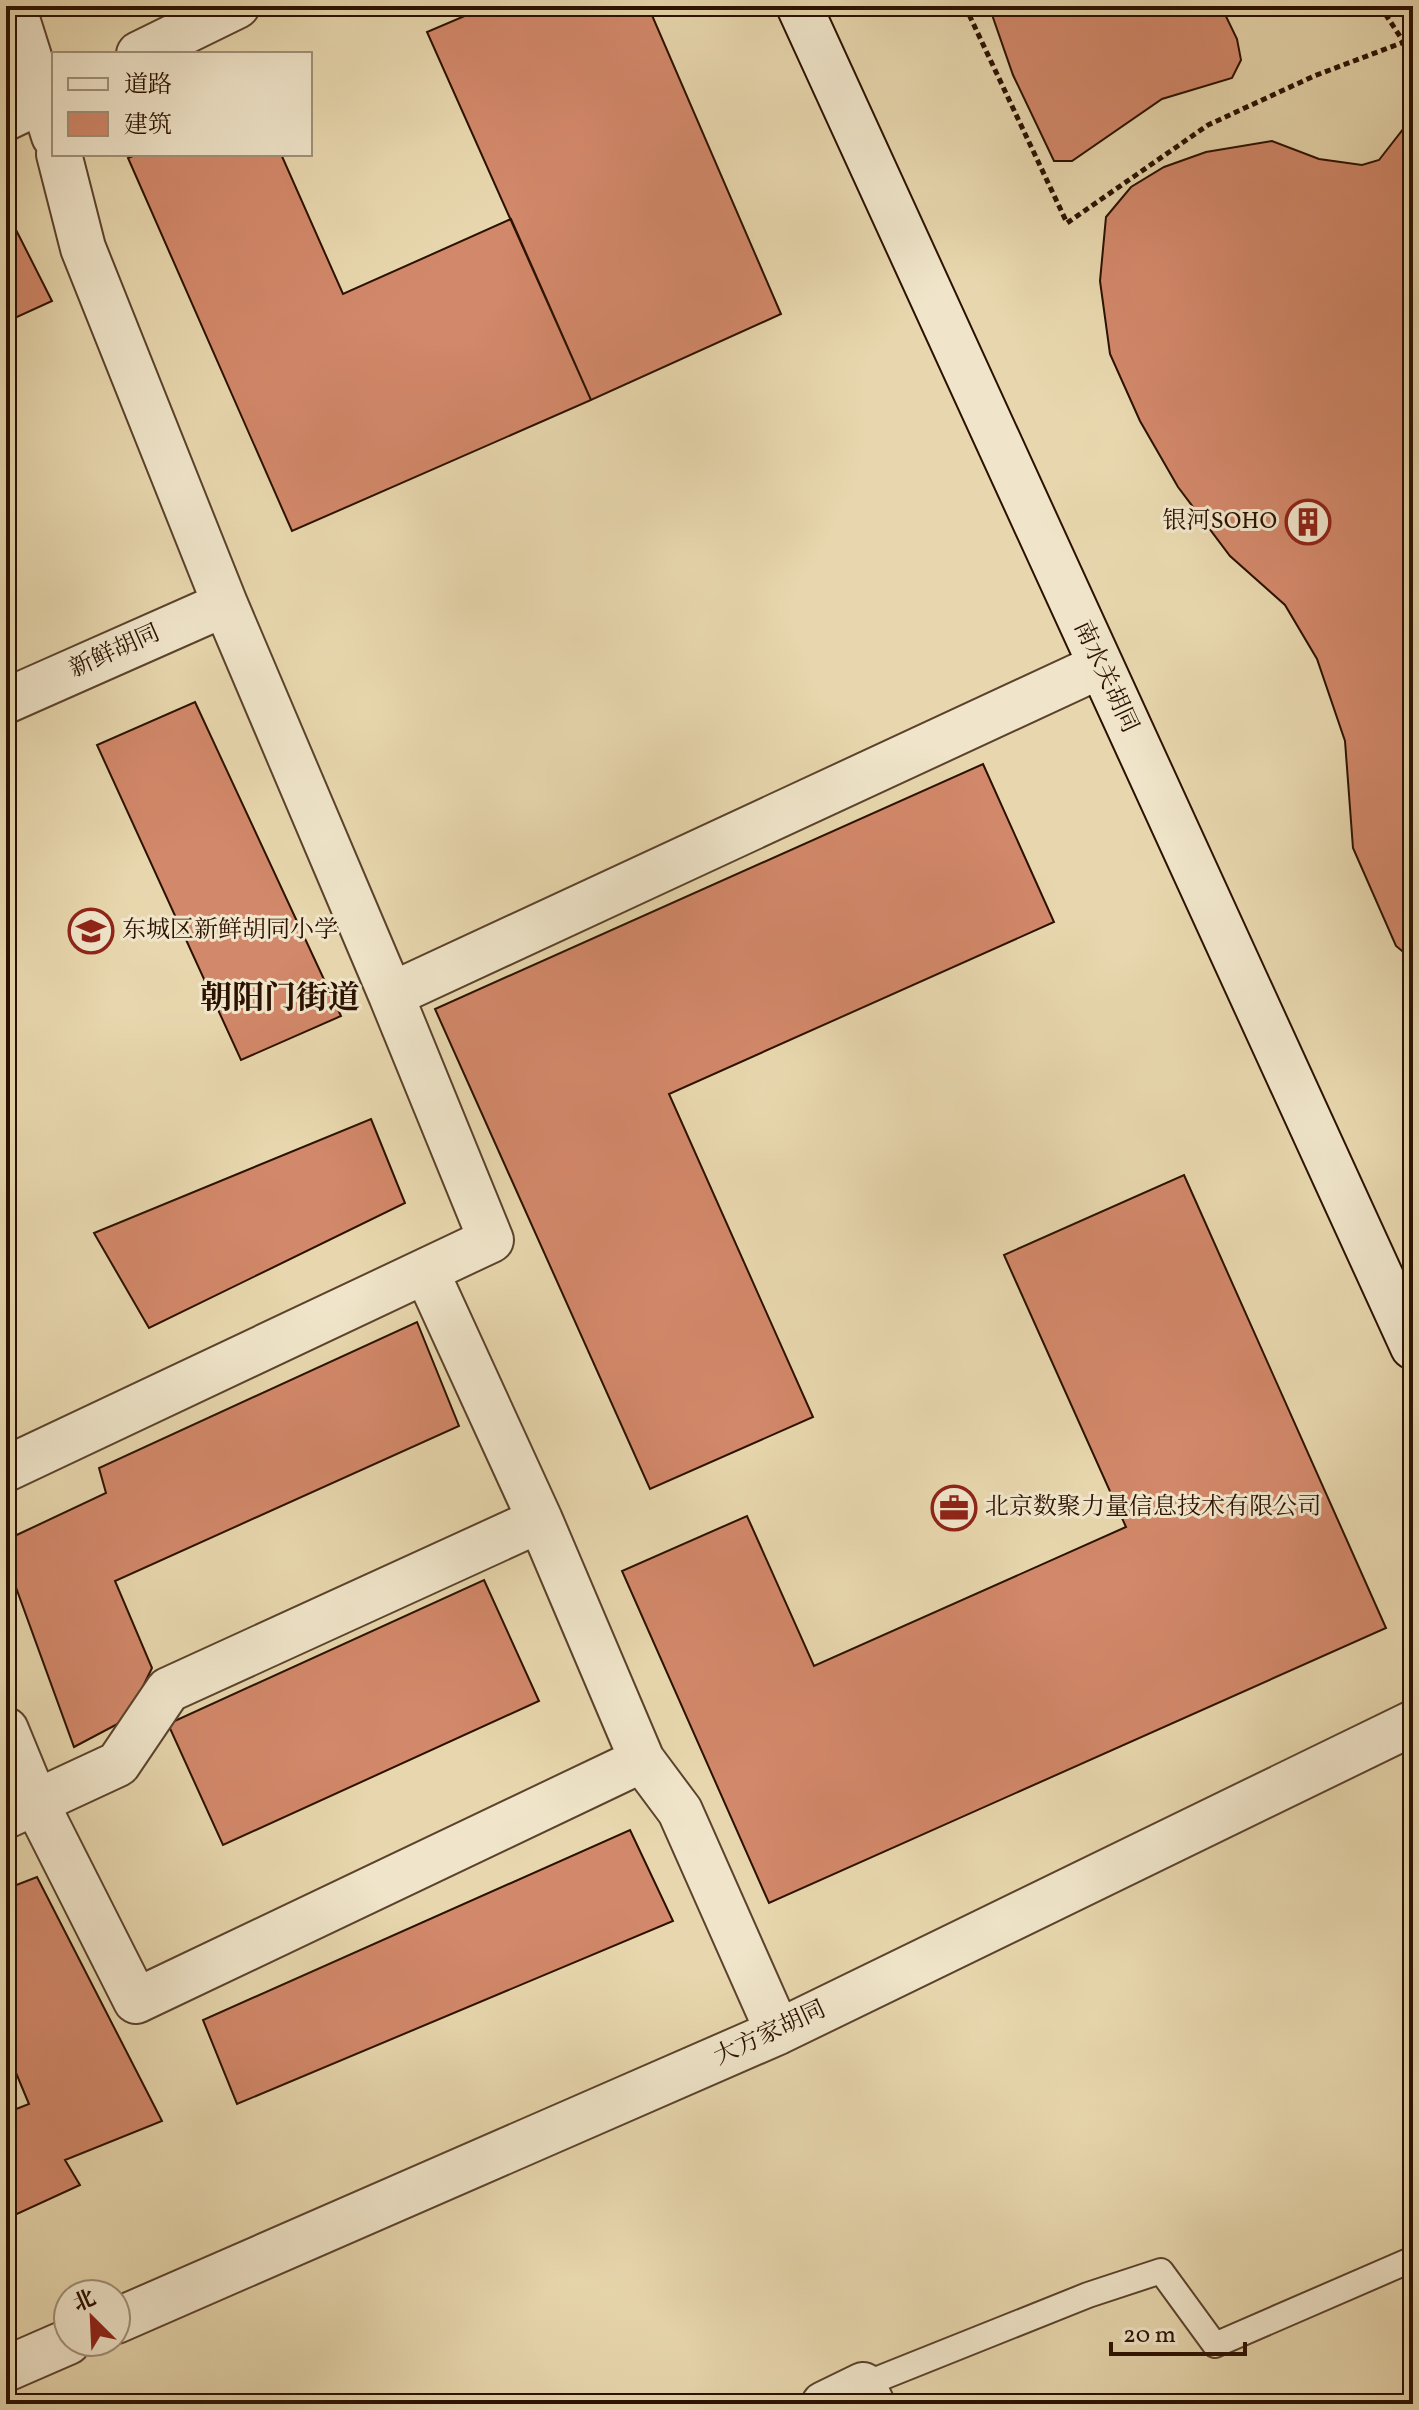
<svg xmlns="http://www.w3.org/2000/svg" width="1419" height="2410" font-family="Vollkorn,'Noto Serif SC',serif">
<style>
.building{fill:#d2886a;stroke:#2b1100;stroke-width:2}
.lines{fill:none;stroke-linecap:round;stroke-linejoin:round}
.lane-casing{stroke:#5a422c;stroke-width:28}
.street-casing{stroke:#5a422c;stroke-width:48}
.secondary-casing{stroke:#2b1100;stroke-width:48}
.path{stroke:#2b1100;stroke-width:5;stroke-dasharray:6 4;stroke-linecap:butt}
.lane{stroke:#f0e5ca;stroke-width:24}
.street{stroke:#f0e5ca;stroke-width:44}
.secondary{stroke:#f0e5ca;stroke-width:44}
.labels{text-anchor:middle;dominant-baseline:central;stroke-width:6;stroke-linejoin:round;paint-order:stroke}
.poi-label{font-size:24px;fill:#2b1100;stroke:#f0e5ca;text-anchor:start}
.street-label{font-size:24px;fill:#2b1100;stroke:#f0e5ca}
.district-label{font-size:32px;font-weight:bold;fill:#2b1100;stroke:#f0e5ca}
</style>
<rect width="100%" height="100%" fill="#e8d7ae"/>
<filter id="stains"><feTurbulence type="fractalNoise" baseFrequency=".0025" numOctaves="4"/><feColorMatrix values="0 0 0 0 .2 0 0 0 0 .09 0 0 0 0 .02 0 0 0 .5 -.17"/></filter>
<radialGradient id="worn" r=".72"><stop offset=".6" stop-color="#630" stop-opacity="0"/><stop offset="1" stop-color="#630" stop-opacity=".3"/></radialGradient>
<path class="building" d="M 488,6 L 648,6 L 781,314 L 591,400 L 427,32 Z
M 989,6 L 1221,6 L 1237,39 L 1241,60 L 1232,78 L 1162,99 L 1072,161 L 1054,161 L 1013,75 Z
M 1413,107 L 1413,960 L 1396,946 L 1353,848 L 1345,741 L 1317,659 L 1285,605 L 1230,556 L 1178,487 L 1140,421 L 1110,354 L 1100,281 L 1106,217 L 1131,187 L 1164,167 L 1206,152 L 1272,141 L 1319,159 L 1362,165 L 1379,160 L 1407,124 Z
M 138,154 L 281,154 L 343,294 L 511,219 L 591,400 L 292,531 L 128,158 Z
M 9,216 L 52,301 L 6,322 L 6,218 Z
M 195,702 L 341,1016 L 241,1060 L 97,745 Z
M 983,764 L 1054,922 L 669,1094 L 813,1417 L 650,1489 L 435,1009 Z
M 371,1119 L 405,1203 L 149,1328 L 94,1233 Z
M 1184,1175 L 1386,1628 L 769,1903 L 622,1571 L 747,1516 L 814,1666 L 1126,1527 L 1004,1255 Z
M 417,1322 L 459,1426 L 115,1581 L 152,1668 L 127,1719 L 74,1747 L 6,1560 L 6,1540 L 106,1493 L 99,1468 Z
M 484,1580 L 539,1701 L 223,1845 L 168,1724 Z
M 630,1830 L 673,1921 L 237,2104 L 203,2020 Z
M 37,1877 L 162,2121 L 65,2160 L 80,2185 L 6,2219 L 6,2113 L 29,2104 L 6,2049 L 6,1889 Z"/>
<g class="lines">
<g class="lane-casing">
<path id="lane" d="M 863,2385 L 1088,2295 L 1161,2271 L 1215,2345 L 1413,2259"/>
</g>
<g class="street-casing">
<path id="street" d="M 13,6 L 54,136
M 139,54 L 237,6
M 6,118 L 54,95
M 59,154 L 83,248 L 225,604 L 391,995 L 1100,666
M 6,701 L 225,604
M 426,1271 L 540,1520 L 642,1760 L 680,1811 L 778,2032
M 6,1469 L 491,1240 L 391,995
M 6,1730 L 36,1803 L 136,2001 L 642,1760
M 6,1816 L 118,1764 L 168,1690 L 540,1520
M 116,2321 L 778,2032 L 1413,1723
M 6,2369 L 68,2342
M 824,2404 L 863,2385 L 872,2404"/>
</g>
<g class="secondary-casing">
<path id="secondary" d="M 799,6 L 1413,1347"/>
</g>
<path class="path" d="M 965,6 L 1067,223 L 1208,125 L 1314,76 L 1404,42
M 1380,6 L 1413,56"/>
<use href="#lane" class="lane"/>
<use href="#street" class="street"/>
<use href="#secondary" class="secondary"/>
</g>
<defs>
<g id="building-ring" transform="scale(2.3)"><circle r="9.5" fill="#f0e5ca" stroke="#8f2418" stroke-width="1.5"/><path d="M-4-6H4V6H1V3H-1V6H-4ZM-2.5-4.3h1.7v1.8h-1.7ZM.8-4.3h1.7v1.8H.8ZM-2.5-1h1.7V.8h-1.7ZM.8-1h1.7V.8H.8Z" fill="#8f2418"/></g>
<g id="school-ring" transform="scale(2.3)"><circle r="9.5" fill="#f0e5ca" stroke="#8f2418" stroke-width="1.5"/><path d="M0-5L7-2L0 1L-7-2ZM-4 1L0 2.5L4 1V4Q0 6-4 4Z" fill="#8f2418"/></g>
<g id="office-ring" transform="scale(2.3)"><circle r="9.5" fill="#f0e5ca" stroke="#8f2418" stroke-width="1.5"/><path d="M-6-3h4V-5.5h4V-3h4V5H-6ZM-1-4.5V-3h2v-1.5ZM-6 0V1H6V0Z" fill="#8f2418"/></g>
</defs>
<g fill-rule="evenodd">
<use href="#building-ring" x="1308" y="522"/>
<use href="#school-ring" x="91" y="931"/>
<use href="#office-ring" x="954" y="1508"/>
</g>
<g class="labels">
<g class="poi-label">
<text x="1277" y="522" text-anchor="end">银河SOHO</text>
<text x="122" y="931">东城区新鲜胡同小学</text>
<text x="985" y="1508">北京数聚力量信息技术有限公司</text>
</g>
<g class="street-label">
<text transform="translate(115 652) rotate(-24)">新鲜胡同</text>
<text transform="translate(1105 677) rotate(65)">南水关胡同</text>
<text transform="translate(770 2034) rotate(-25)">大方家胡同</text>
</g>
<g class="district-label">
<text x="280" y="1000">朝阳门街道</text>
</g>
</g>
<rect width="1419" height="2410" fill="none" stroke="#e8d7ae" stroke-width="32"/>
<rect x="8" y="8" width="1403" height="2394" fill="none" stroke="#2b1100" stroke-width="4"/>
<rect x="16" y="16" width="1387" height="2378" fill="none" stroke="#2b1100" stroke-width="2"/>
<rect x="52" y="52" width="260" height="104" fill="#f0e5ca" stroke="#a19079" stroke-width="2"/>
<rect x="68" y="78" width="40" height="12" fill="#f0e5ca" stroke="#a19079" stroke-width="2"/>
<text x="124" y="92" font-size="24" fill="#2b1100">道路</text>
<rect x="68" y="112" width="40" height="24" fill="#d2886a" stroke="#a19079" stroke-width="2"/>
<text x="124" y="132" font-size="24" fill="#2b1100">建筑</text>
<g transform="translate(92 2318) rotate(336)"><circle r="38" fill="#f0e5ca" stroke="#a19079" stroke-width="2"/>
<path d="M0-6L14 30L0 20L-14 30Z" fill="#8f2418"/>
<text y="-12" font-size="22" font-weight="bold" text-anchor="middle" fill="#2b1100">北</text>
</g>
<path d="M1111 2342v12h134v-12" fill="none" stroke="#2b1100" stroke-width="4"/>
<text x="1123" y="2342" font-size="24" fill="#2b1100" stroke="#f0e5ca" stroke-width="6" paint-order="stroke">20 m</text>
<rect width="100%" height="100%" filter="url(#stains)"/>
<rect width="100%" height="100%" fill="url(#worn)"/>
</svg>
